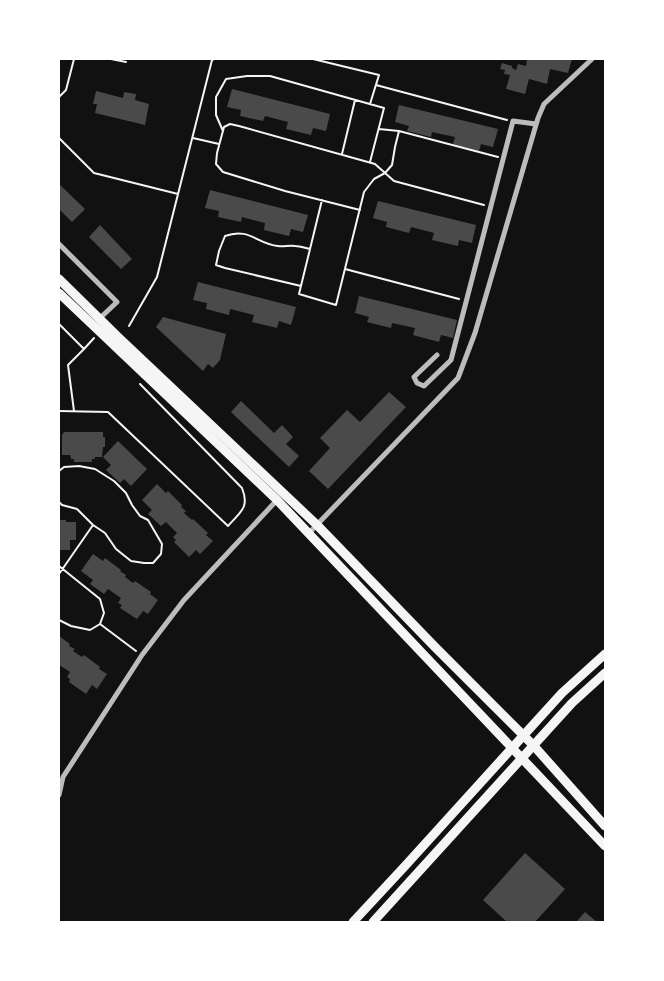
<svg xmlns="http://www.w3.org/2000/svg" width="664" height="981" font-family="Figtree,sans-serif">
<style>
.building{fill:#4a4a4a}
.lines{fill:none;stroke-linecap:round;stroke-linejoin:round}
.path{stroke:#f5f5f5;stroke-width:2}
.minor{stroke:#bcbcbc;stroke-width:5}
.secondary{stroke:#f5f5f5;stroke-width:9}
.primary{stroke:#f5f5f5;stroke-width:9}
</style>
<rect width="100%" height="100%" fill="#111"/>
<path class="building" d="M 527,59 L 540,60 L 540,59 L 572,59 L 568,73 L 550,69 L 547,84 L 529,79 L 525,94 L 506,89 L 510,75 L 504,74 L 505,70 L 500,69 L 502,63 L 512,66 L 512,68 L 516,70 L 518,64 L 526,66 Z
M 232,89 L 330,114 L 326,131 L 313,128 L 311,135 L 286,129 L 288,122 L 265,116 L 263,121 L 240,116 L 241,110 L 227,107 Z
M 96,91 L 123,98 L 124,92 L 136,94 L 135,100 L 149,104 L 145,125 L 95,113 L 97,104 L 93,104 Z
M 399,105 L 498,129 L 493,147 L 481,144 L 479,151 L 453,144 L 455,137 L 432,132 L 431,137 L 407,131 L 409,126 L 395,122 Z
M 59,184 L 85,209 L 72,222 L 59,209 Z
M 210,190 L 308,215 L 303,232 L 291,229 L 289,236 L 264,230 L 265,223 L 242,217 L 241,222 L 218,217 L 219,211 L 205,208 Z
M 378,201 L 476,225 L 472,243 L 459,240 L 458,246 L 432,240 L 434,233 L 411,227 L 409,233 L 386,227 L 387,222 L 373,218 Z
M 100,225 L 132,259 L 121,269 L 89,237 Z
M 198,282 L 296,307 L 291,325 L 279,321 L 277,328 L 252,322 L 254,315 L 230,309 L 229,315 L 206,309 L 207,303 L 193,300 Z
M 359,296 L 457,320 L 453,338 L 441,335 L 439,342 L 413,335 L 415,328 L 392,323 L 391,328 L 367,322 L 369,317 L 355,313 Z
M 163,317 L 226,334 L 220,360 L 213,368 L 208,364 L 203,371 L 156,327 Z
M 389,392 L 406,407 L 328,489 L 309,471 L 330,448 L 320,438 L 347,410 L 360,422 Z
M 241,401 L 274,433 L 282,425 L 293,437 L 286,444 L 299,456 L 289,467 L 231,412 Z
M 64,432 L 103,432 L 103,437 L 105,437 L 105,447 L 103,447 L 102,457 L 95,457 L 95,459 L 92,459 L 92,462 L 74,462 L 74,459 L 71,459 L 70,455 L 62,455 L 62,435 Z
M 118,441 L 147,469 L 131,486 L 124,479 L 120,483 L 106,470 L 111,465 L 103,457 Z
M 157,484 L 166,493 L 168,491 L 182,505 L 181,507 L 186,511 L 184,513 L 192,520 L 193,519 L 208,533 L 206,535 L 213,541 L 200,554 L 196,550 L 189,557 L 174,542 L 176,540 L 173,537 L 177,533 L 166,522 L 161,526 L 148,514 L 152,510 L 142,500 Z
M 59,520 L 66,520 L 66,522 L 76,522 L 76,540 L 70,540 L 70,550 L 59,550 Z
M 93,554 L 103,561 L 105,558 L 121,570 L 120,571 L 126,575 L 125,577 L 133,583 L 135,581 L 151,592 L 150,594 L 158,600 L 148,614 L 143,611 L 137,619 L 120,608 L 122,605 L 118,603 L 121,598 L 108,589 L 104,594 L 90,584 L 93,580 L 81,571 Z
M 59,636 L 70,644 L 69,646 L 75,649 L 73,651 L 82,657 L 84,655 L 100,667 L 99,669 L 107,674 L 97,689 L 92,685 L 86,694 L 69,682 L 70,679 L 67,677 L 70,672 L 59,665 Z
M 525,853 L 565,889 L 535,922 L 507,922 L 483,900 Z
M 585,912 L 597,922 L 576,922 Z"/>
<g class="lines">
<path class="path" d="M 111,59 L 126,62
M 313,59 L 379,75 L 370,104
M 376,85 L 507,120
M 59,97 L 66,90 L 74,59
M 379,129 L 399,131 L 498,157
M 223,131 L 216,115 L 216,97 L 226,79 L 247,76 L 270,76 L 384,108 L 370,162
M 59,138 L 94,173 L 178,194
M 193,138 L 219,144
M 342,154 L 355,100
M 322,200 L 299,294 L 336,305 L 364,192 L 374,179 L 385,173 L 392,165 L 395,147 L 399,131
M 360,210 L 285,191 L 223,172 L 216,164 L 217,153 L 224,127 L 230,124 L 239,126 L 375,164 L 394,181 L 484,205
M 345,269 L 459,299
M 301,286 L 225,268 L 216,265 L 219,251 L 225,236 C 249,227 257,244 278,246 C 284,247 289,245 295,246 C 300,246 305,248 310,249
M 59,324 L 84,349 L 68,365 L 74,411
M 129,326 L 157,277 L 212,60 L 214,59
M 84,349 L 94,338
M 59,411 L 108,412 L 228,526 C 240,512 250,508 242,488 L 140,384
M 59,471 L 64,467 L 79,466 L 95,469 L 114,481 L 126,493 L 132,505 L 140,516 L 148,520 L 162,544 L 161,554 L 153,563 L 144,563 L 131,561 L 116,549 L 105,533 L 93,525 L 77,509 L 62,505 L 59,502
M 59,566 L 100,599 L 104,613 L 100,624 L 90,630 L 71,626 L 59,620
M 59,574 L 93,525
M 100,624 L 136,651"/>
<path class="minor" d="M 59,244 L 117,302 L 99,319
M 437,355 L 414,377 L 417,383 L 424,386 L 451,360 L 513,121 L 536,124
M 309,533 L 458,378 L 475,333 L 538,118 L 544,104 L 592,59
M 59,795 L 63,777 L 142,655 L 184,600 L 277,500"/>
<path class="secondary" d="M 59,279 L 118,337 L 317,525 L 435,647 L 534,746 L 605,826
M 59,293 L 277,500 L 605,846"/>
<path class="primary" d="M 353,922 L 405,866 L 562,693 L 605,654
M 373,922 L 572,703 L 605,673"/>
</g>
<rect width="664" height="981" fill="none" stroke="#ffffff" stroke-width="120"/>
</svg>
